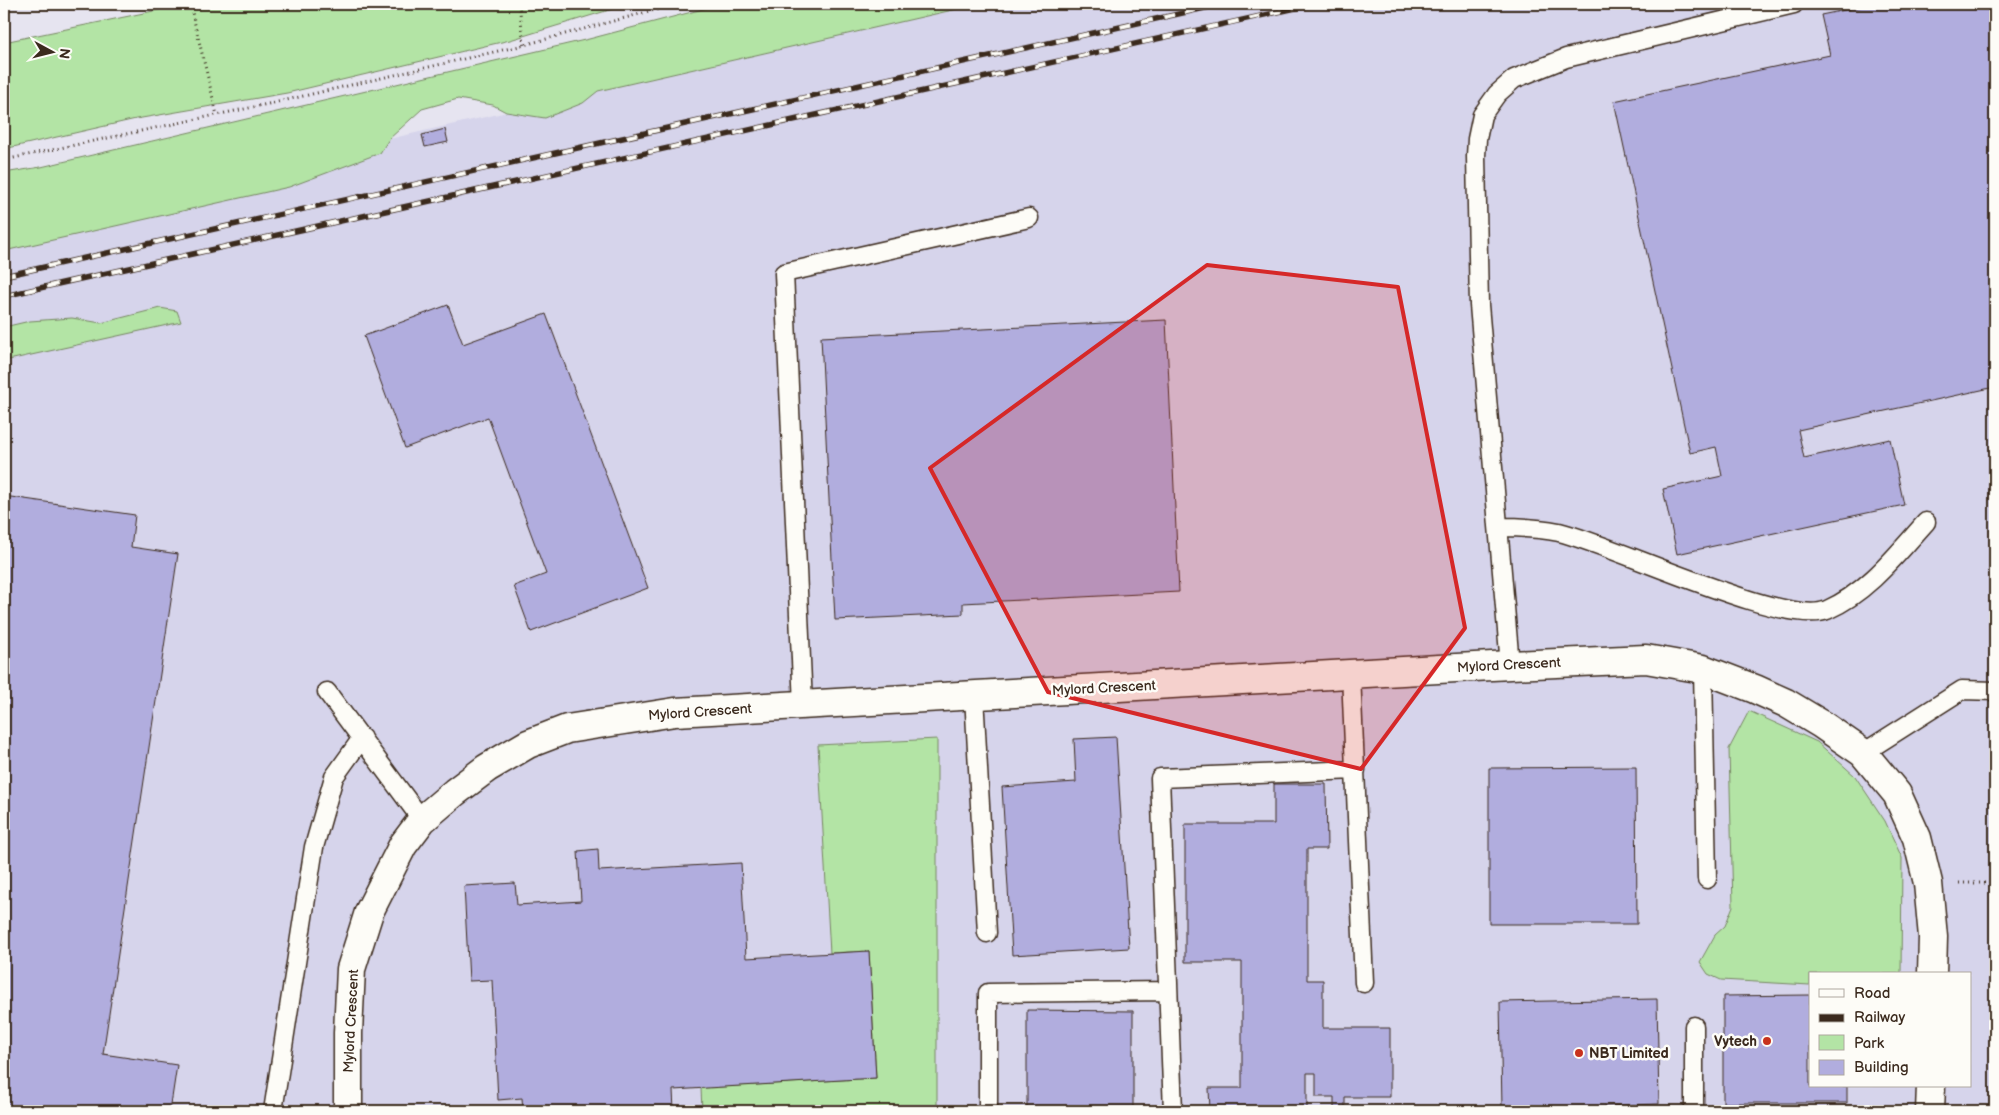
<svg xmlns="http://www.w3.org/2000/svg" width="1999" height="1115" font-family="'Balsamiq Sans',sans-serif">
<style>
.built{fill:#d6d4eb;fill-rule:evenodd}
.green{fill:#b3e4a5;stroke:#778762}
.building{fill:#b1adde;stroke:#3b2a1e}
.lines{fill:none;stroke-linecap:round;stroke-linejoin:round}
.service-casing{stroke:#3b2a1e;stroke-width:21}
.minor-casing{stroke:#3b2a1e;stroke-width:31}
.path{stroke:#3b2a1e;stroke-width:3;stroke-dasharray:1 4;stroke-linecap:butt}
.service{stroke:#fdfcf7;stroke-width:18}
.minor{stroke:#fdfcf7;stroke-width:28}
.rail-casing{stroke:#3b2a1e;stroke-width:5.5}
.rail{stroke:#fdfcf7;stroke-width:4;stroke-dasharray:11;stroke-linecap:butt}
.marked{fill:#d62828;fill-opacity:0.2;stroke:#d62828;stroke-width:4;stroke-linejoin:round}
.poi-dot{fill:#c8321e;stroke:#fdfcf7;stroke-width:2}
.labels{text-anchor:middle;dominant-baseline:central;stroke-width:5;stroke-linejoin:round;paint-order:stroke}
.street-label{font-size:14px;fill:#3b2a1e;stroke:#fdfcf7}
.poi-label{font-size:14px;font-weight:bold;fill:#3b2a1e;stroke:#fdfcf7;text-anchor:end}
</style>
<rect width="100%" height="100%" fill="#e6e4f0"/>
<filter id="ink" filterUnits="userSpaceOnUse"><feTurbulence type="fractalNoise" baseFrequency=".02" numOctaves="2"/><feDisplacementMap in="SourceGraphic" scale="10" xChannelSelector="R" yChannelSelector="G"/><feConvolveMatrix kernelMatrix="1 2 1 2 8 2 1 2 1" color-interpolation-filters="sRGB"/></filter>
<g filter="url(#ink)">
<path class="built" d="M 979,4 L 1995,4 L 1995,1111 L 4,1111 L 4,231 L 389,139 ZM 1810,974 L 1970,974 L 1970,1086 L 1810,1086 Z"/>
<path class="green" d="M 187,4 L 629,4 L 510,40 L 287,93 L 136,119 L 4,149 L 4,42 Z
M 722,4 L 979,4 L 598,91 L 583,103 L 545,118 L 506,112 L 493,105 L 458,99 L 422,109 L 389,139 L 380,153 L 289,187 L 4,251 L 4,173 L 41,167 L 589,39 Z
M 160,308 L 177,311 L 181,322 L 4,361 L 4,327 L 30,321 L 72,318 L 101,323 Z
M 1749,711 L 1817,742 L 1855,776 L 1885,821 L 1902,858 L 1901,974 L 1810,974 L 1810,985 L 1721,980 L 1708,974 L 1700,962 L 1715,935 L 1725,926 L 1733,906 L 1729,749 Z
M 937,739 L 937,1111 L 702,1111 L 701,1088 L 876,1078 L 869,951 L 830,953 L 818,745 Z"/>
<path class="building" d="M 1874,4 L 1995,4 L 1995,387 L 1798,430 L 1804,458 L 1890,439 L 1904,505 L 1677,554 L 1663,489 L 1722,476 L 1716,447 L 1690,453 L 1614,101 L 1830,55 L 1821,15 Z
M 445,129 L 448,142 L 425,147 L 422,135 Z
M 448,305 L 463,344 L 546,314 L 648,588 L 531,632 L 514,586 L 546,574 L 488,417 L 405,448 L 364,336 Z
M 1166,320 L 1179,592 L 963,603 L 963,614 L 835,620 L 821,337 Z
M 4,496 L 135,515 L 131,547 L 178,554 L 103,1054 L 177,1065 L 170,1111 L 4,1111 Z
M 1116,737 L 1129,948 L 1012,955 L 1002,787 L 1076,782 L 1074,739 Z
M 1636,767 L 1637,924 L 1489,924 L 1489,768 Z
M 1274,784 L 1326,784 L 1327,849 L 1307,849 L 1307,980 L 1323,980 L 1323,1028 L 1390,1028 L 1390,1097 L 1345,1097 L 1345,1109 L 1391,1109 L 1391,1111 L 1334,1111 L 1334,1097 L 1316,1097 L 1316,1073 L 1307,1073 L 1307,1111 L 1210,1111 L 1209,1088 L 1242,1088 L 1242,962 L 1185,962 L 1185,824 L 1274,824 Z
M 598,849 L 599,871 L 741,863 L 746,958 L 869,951 L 876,1078 L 673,1090 L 674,1111 L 523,1111 L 522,1098 L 498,1100 L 492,980 L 469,981 L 464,886 L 515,883 L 517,905 L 581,901 L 578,851 Z
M 1810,995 L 1810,1086 L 1847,1086 L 1847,1103 L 1723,1103 L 1723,996 Z
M 1657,999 L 1659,1104 L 1605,1106 L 1605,1111 L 1520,1111 L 1520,1107 L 1502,1108 L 1500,1002 Z
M 1027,1010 L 1133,1011 L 1133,1111 L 1027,1111 Z"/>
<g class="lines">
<g class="service-casing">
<path id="service" d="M 1499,527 C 1519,527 1539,528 1559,532 C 1614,545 1786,628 1827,610 C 1868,592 1897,554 1926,522
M 1510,665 L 1479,305 L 1476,156 L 1477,139 L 1482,115 L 1497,94 L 1514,79 L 1566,58 L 1794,4
M 1703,669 L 1707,879
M 1351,674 L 1364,983
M 327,692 L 422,820
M 974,695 L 987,933
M 803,705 L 784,273 L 1029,218
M 1863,753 L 1962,690 L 1995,691
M 273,1111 L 314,847 L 334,777 L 362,738
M 988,1111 L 988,993 L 1168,991
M 1173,1111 L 1160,778 L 1356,770
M 1694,1111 L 1694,1026"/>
</g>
<g class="minor-casing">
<path id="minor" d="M 348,1111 L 348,1033 L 351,969 L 369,912 L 403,845 L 422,820 L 455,792 L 487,768 L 528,744 L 567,729 L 675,712 L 1510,665 L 1646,659 L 1703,669 L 1755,689 L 1786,703 L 1821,724 L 1863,753 L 1897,794 L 1917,838 L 1928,883 L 1933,937 L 1932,974
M 1930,1111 L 1931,1086"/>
</g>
<path class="path" d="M 190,4 L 217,115
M 519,4 L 524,45
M 4,160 L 282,101 L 524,45 L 677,4
M 1959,883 L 1995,883"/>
<use href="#service" class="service"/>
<use href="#minor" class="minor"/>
<g class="rail-casing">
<path id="rail" d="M 4,276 L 1223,4
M 4,296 L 1314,4"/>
</g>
<use href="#rail" class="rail"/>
</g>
</g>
<path class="marked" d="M 1207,265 L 1398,287 L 1465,628 L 1361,769 L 1048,692 L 930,468 Z"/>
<g class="poi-dot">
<circle cx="1767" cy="1041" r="5"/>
<circle cx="1579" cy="1053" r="5"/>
</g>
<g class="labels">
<g class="street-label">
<text transform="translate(1509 665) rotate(-3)">Mylord Crescent</text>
<text transform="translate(1104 688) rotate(-3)">Mylord Crescent</text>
<text transform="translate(700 712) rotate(-4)">Mylord Crescent</text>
<text transform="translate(351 1021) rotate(-87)">Mylord Crescent</text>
</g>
<g class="poi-label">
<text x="1757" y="1041">Vytech</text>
<text x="1589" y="1053" text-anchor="start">NBT Limited</text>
</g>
</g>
<rect width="1999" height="1115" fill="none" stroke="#fdfcf7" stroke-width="20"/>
<rect x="10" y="10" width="1979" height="1095" fill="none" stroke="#3b2a1e" stroke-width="2" filter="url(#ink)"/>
<rect x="1809" y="972" width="162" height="115" fill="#fdfcf7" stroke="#afa8a0"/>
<rect x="1819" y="989" width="25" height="8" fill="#fdfcf7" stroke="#afa8a0"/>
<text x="1854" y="998" font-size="15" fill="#3b2a1e">Road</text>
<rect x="1819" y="1014" width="25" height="8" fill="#3b2a1e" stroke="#afa8a0"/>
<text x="1854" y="1022" font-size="15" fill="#3b2a1e">Railway</text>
<rect x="1819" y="1035" width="25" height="15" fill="#b3e4a5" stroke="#afa8a0"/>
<text x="1854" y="1048" font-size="15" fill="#3b2a1e">Park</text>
<rect x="1819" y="1060" width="25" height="15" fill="#b1adde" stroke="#afa8a0"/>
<text x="1854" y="1072" font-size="15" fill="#3b2a1e">Building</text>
<g transform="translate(52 52) rotate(97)" stroke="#fdfcf7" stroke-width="4" paint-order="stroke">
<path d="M0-4L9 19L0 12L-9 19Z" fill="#3b2a1e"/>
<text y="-8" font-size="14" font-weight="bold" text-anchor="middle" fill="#3b2a1e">N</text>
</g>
</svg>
